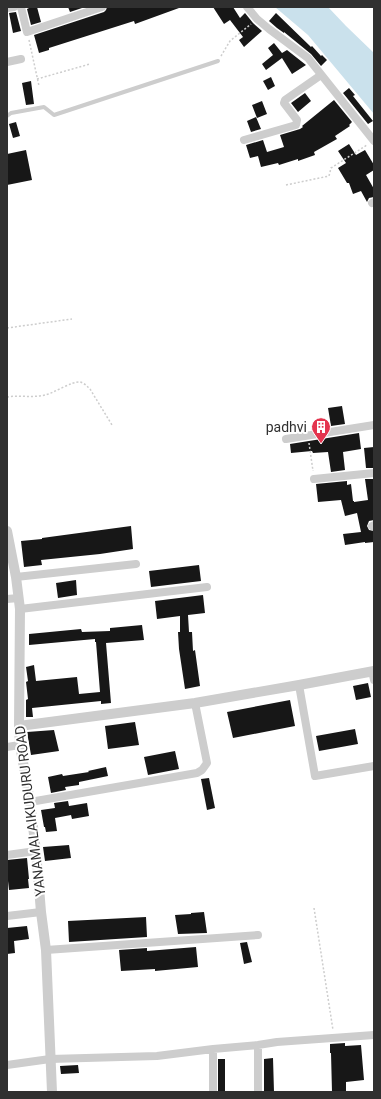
<svg xmlns="http://www.w3.org/2000/svg" width="381" height="1099" font-family="Roboto,sans-serif">
<style>
.water{fill:#cae1ec}
.building{fill:#171717}
.lines{fill:none;stroke-linecap:round;stroke-linejoin:round}
.path{stroke:#cdcdcd;stroke-width:1.5;stroke-dasharray:2 2;stroke-linecap:butt}
.service{stroke:#cdcdcd;stroke-width:4}
.minor{stroke:#cdcdcd;stroke-width:8}
.tertiary{stroke:#cdcdcd;stroke-width:10}
.labels{text-anchor:middle;dominant-baseline:central;stroke-width:4;stroke-linejoin:round;paint-order:stroke}
.poi-label{font-size:14px;fill:#303030;stroke:#fff;text-anchor:end}
.street-label{font-size:14px;fill:#303030;stroke:#fff}
</style>
<rect width="100%" height="100%" fill="#fff"/>
<path class="water" d="M 275,7 L 328,7 L 346,26 L 374,53 L 374,114 L 308,35 Z"/>
<path class="building" d="M 29,7 L 37,7 L 41,22 L 31,25 L 27,9 L 29,8 Z
M 68,7 L 85,7 L 70,12 Z
M 107,7 L 179,7 L 179,8 L 135,24 L 134,21 L 49,48 L 49,50 L 39,53 L 34,35 L 104,12 L 106,10 Z
M 213,7 L 233,7 L 240,18 L 245,13 L 253,23 L 262,31 L 244,47 L 239,40 L 243,37 L 230,20 L 224,24 Z
M 16,12 L 21,31 L 13,33 L 9,13 Z
M 276,13 L 311,47 L 312,46 L 321,56 L 322,55 L 327,60 L 321,66 L 311,54 L 284,32 L 284,33 L 277,28 L 269,21 Z
M 274,43 L 282,53 L 287,50 L 306,65 L 292,74 L 282,58 L 266,70 L 262,64 L 273,55 L 268,48 Z
M 271,77 L 275,86 L 268,90 L 263,81 Z
M 31,81 L 34,104 L 26,105 L 22,83 Z
M 349,88 L 355,95 L 353,96 L 373,121 L 368,124 L 343,93 Z
M 305,93 L 311,101 L 298,112 L 291,103 Z
M 334,100 L 352,122 L 349,125 L 350,126 L 335,136 L 337,139 L 314,152 L 315,155 L 298,161 L 298,159 L 279,165 L 278,163 L 261,167 L 258,156 L 250,158 L 246,145 L 263,140 L 267,152 L 284,147 L 280,135 L 300,129 L 303,127 L 302,126 Z
M 262,101 L 267,114 L 257,118 L 252,105 Z
M 256,117 L 261,129 L 251,132 L 247,121 Z
M 16,122 L 20,136 L 13,138 L 9,124 Z
M 349,144 L 356,155 L 365,150 L 374,165 L 374,170 L 366,175 L 374,189 L 374,197 L 369,198 L 367,202 L 361,191 L 353,194 L 349,183 L 347,183 L 338,168 L 346,163 L 338,151 Z
M 26,150 L 32,180 L 7,185 L 7,154 Z
M 342,406 L 345,424 L 331,426 L 328,408 Z
M 359,433 L 361,449 L 343,452 L 345,470 L 331,472 L 328,452 L 313,453 L 312,451 L 291,453 L 290,444 Z
M 374,447 L 374,468 L 366,468 L 364,448 Z
M 365,479 L 374,479 L 374,520 L 369,521 L 367,526 L 369,530 L 374,531 L 374,542 L 365,543 L 365,542 L 345,545 L 343,534 L 361,532 L 357,513 L 345,516 L 341,500 L 318,502 L 316,484 L 347,481 L 347,485 L 351,484 L 353,501 L 354,501 L 354,502 L 368,500 Z
M 131,526 L 133,549 L 100,554 L 41,560 L 42,565 L 24,567 L 21,541 L 42,539 L 42,538 Z
M 199,565 L 201,581 L 151,587 L 149,571 Z
M 76,580 L 77,595 L 58,598 L 56,583 Z
M 203,595 L 205,613 L 188,615 L 189,632 L 192,632 L 193,651 L 195,650 L 200,686 L 185,689 L 179,649 L 178,632 L 180,632 L 180,616 L 157,619 L 155,601 Z
M 142,625 L 144,640 L 106,643 L 111,703 L 101,704 L 101,701 L 32,708 L 33,717 L 26,717 L 26,700 L 28,699 L 26,682 L 28,681 L 26,667 L 34,665 L 36,681 L 77,677 L 79,694 L 100,692 L 96,642 L 95,642 L 95,639 L 29,645 L 29,634 L 81,629 L 82,632 L 110,631 L 110,628 Z
M 368,683 L 371,697 L 356,700 L 353,686 Z
M 290,700 L 295,726 L 233,738 L 227,712 Z
M 135,722 L 139,745 L 108,749 L 105,726 Z
M 355,729 L 358,744 L 319,751 L 316,736 Z
M 54,730 L 59,751 L 31,755 L 27,732 Z
M 175,751 L 179,769 L 148,775 L 144,757 Z
M 106,767 L 108,776 L 79,782 L 79,785 L 65,787 L 66,790 L 51,793 L 48,777 L 62,774 L 63,776 L 89,772 L 88,771 Z
M 209,778 L 215,808 L 207,810 L 201,779 Z
M 68,801 L 69,806 L 87,803 L 89,816 L 72,819 L 71,815 L 55,818 L 57,831 L 46,832 L 45,827 L 44,827 L 41,810 L 55,808 L 54,803 Z
M 69,845 L 71,858 L 45,861 L 43,847 Z
M 27,858 L 29,879 L 28,879 L 29,888 L 9,890 L 8,881 L 7,881 L 7,860 Z
M 204,912 L 207,933 L 178,934 L 175,915 L 191,914 L 191,913 Z
M 146,917 L 147,937 L 69,942 L 68,921 Z
M 27,926 L 29,939 L 14,941 L 15,953 L 7,954 L 7,928 Z
M 247,942 L 252,962 L 244,964 L 240,943 Z
M 196,947 L 198,967 L 155,971 L 155,969 L 121,971 L 119,950 L 147,948 L 147,951 Z
M 345,1043 L 345,1046 L 361,1045 L 364,1080 L 346,1082 L 346,1092 L 332,1092 L 331,1053 L 330,1053 L 330,1044 Z
M 273,1058 L 274,1092 L 264,1092 L 264,1059 Z
M 218,1059 L 225,1059 L 225,1092 L 218,1092 Z
M 78,1065 L 79,1073 L 61,1074 L 60,1066 Z"/>
<g class="lines">
<path class="path" d="M 29,40 L 39,86
M 221,56 L 230,41 L 251,24
M 37,79 L 90,64
M 286,185 L 329,176 L 331,168 L 367,145
M 7,328 L 72,319
M 7,397 C 19,395 32,398 45,395 C 54,393 72,381 80,382 C 84,383 87,386 90,389 L 112,425
M 309,443 L 313,471
M 314,908 L 333,1030"/>
<path class="service" d="M 7,116 L 11,113 L 44,107 L 54,115 L 218,61"/>
<path class="minor" d="M 21,7 L 27,32 L 102,7
M 247,7 L 257,19 L 269,29 L 308,58 L 374,141
M 7,8 L 14,7
M 7,62 L 21,59
M 244,140 L 296,125 L 297,120 L 284,103 L 285,100 L 321,75
M 372,203 L 374,202
M 286,439 L 374,425
M 314,479 L 374,473
M 372,526 L 374,525
M 16,577 L 136,564
M 7,599 L 19,598
M 20,609 L 207,587
M 372,671 L 374,680
M 299,685 L 315,776 L 374,766
M 7,747 L 20,745
M 30,802 L 197,773 L 202,770 L 207,763 L 195,703
M 7,855 L 36,851
M 7,916 L 41,912
M 46,950 L 258,935
M 258,1045 L 258,1092
M 213,1049 L 213,1092
M 7,1065 L 50,1059 L 157,1056 L 213,1049 L 258,1045 L 277,1042 L 374,1035"/>
<path class="tertiary" d="M 7,531 L 16,577 L 20,609 L 19,726 L 20,745 L 30,802 L 36,851 L 41,912 L 46,950 L 52,1092
M 19,726 L 195,703 L 299,685 L 374,671"/>
</g>
<defs>
<g id="building-pin" transform="scale(1)"><path d="M0 17L-7.5 6A9.5 9.5 0 1 1 7.5 6Z" fill="#e4344e" stroke="#fff"/><path d="M-4-6H4V6H1V3H-1V6H-4ZM-2.5-4.3h1.7v1.8h-1.7ZM.8-4.3h1.7v1.8H.8ZM-2.5-1h1.7V.8h-1.7ZM.8-1h1.7V.8H.8Z" fill="#fff"/></g>
</defs>
<g fill-rule="evenodd">
<use href="#building-pin" x="321" y="427"/>
</g>
<g class="labels">
<g class="poi-label">
<text x="307" y="427">padhvi</text>
</g>
<g class="street-label">
<text transform="translate(30 811) rotate(-97)">YANAMALAIKUDURU ROAD</text>
</g>
</g>
<rect width="381" height="1099" fill="none" stroke="#303030" stroke-width="16"/>
</svg>
